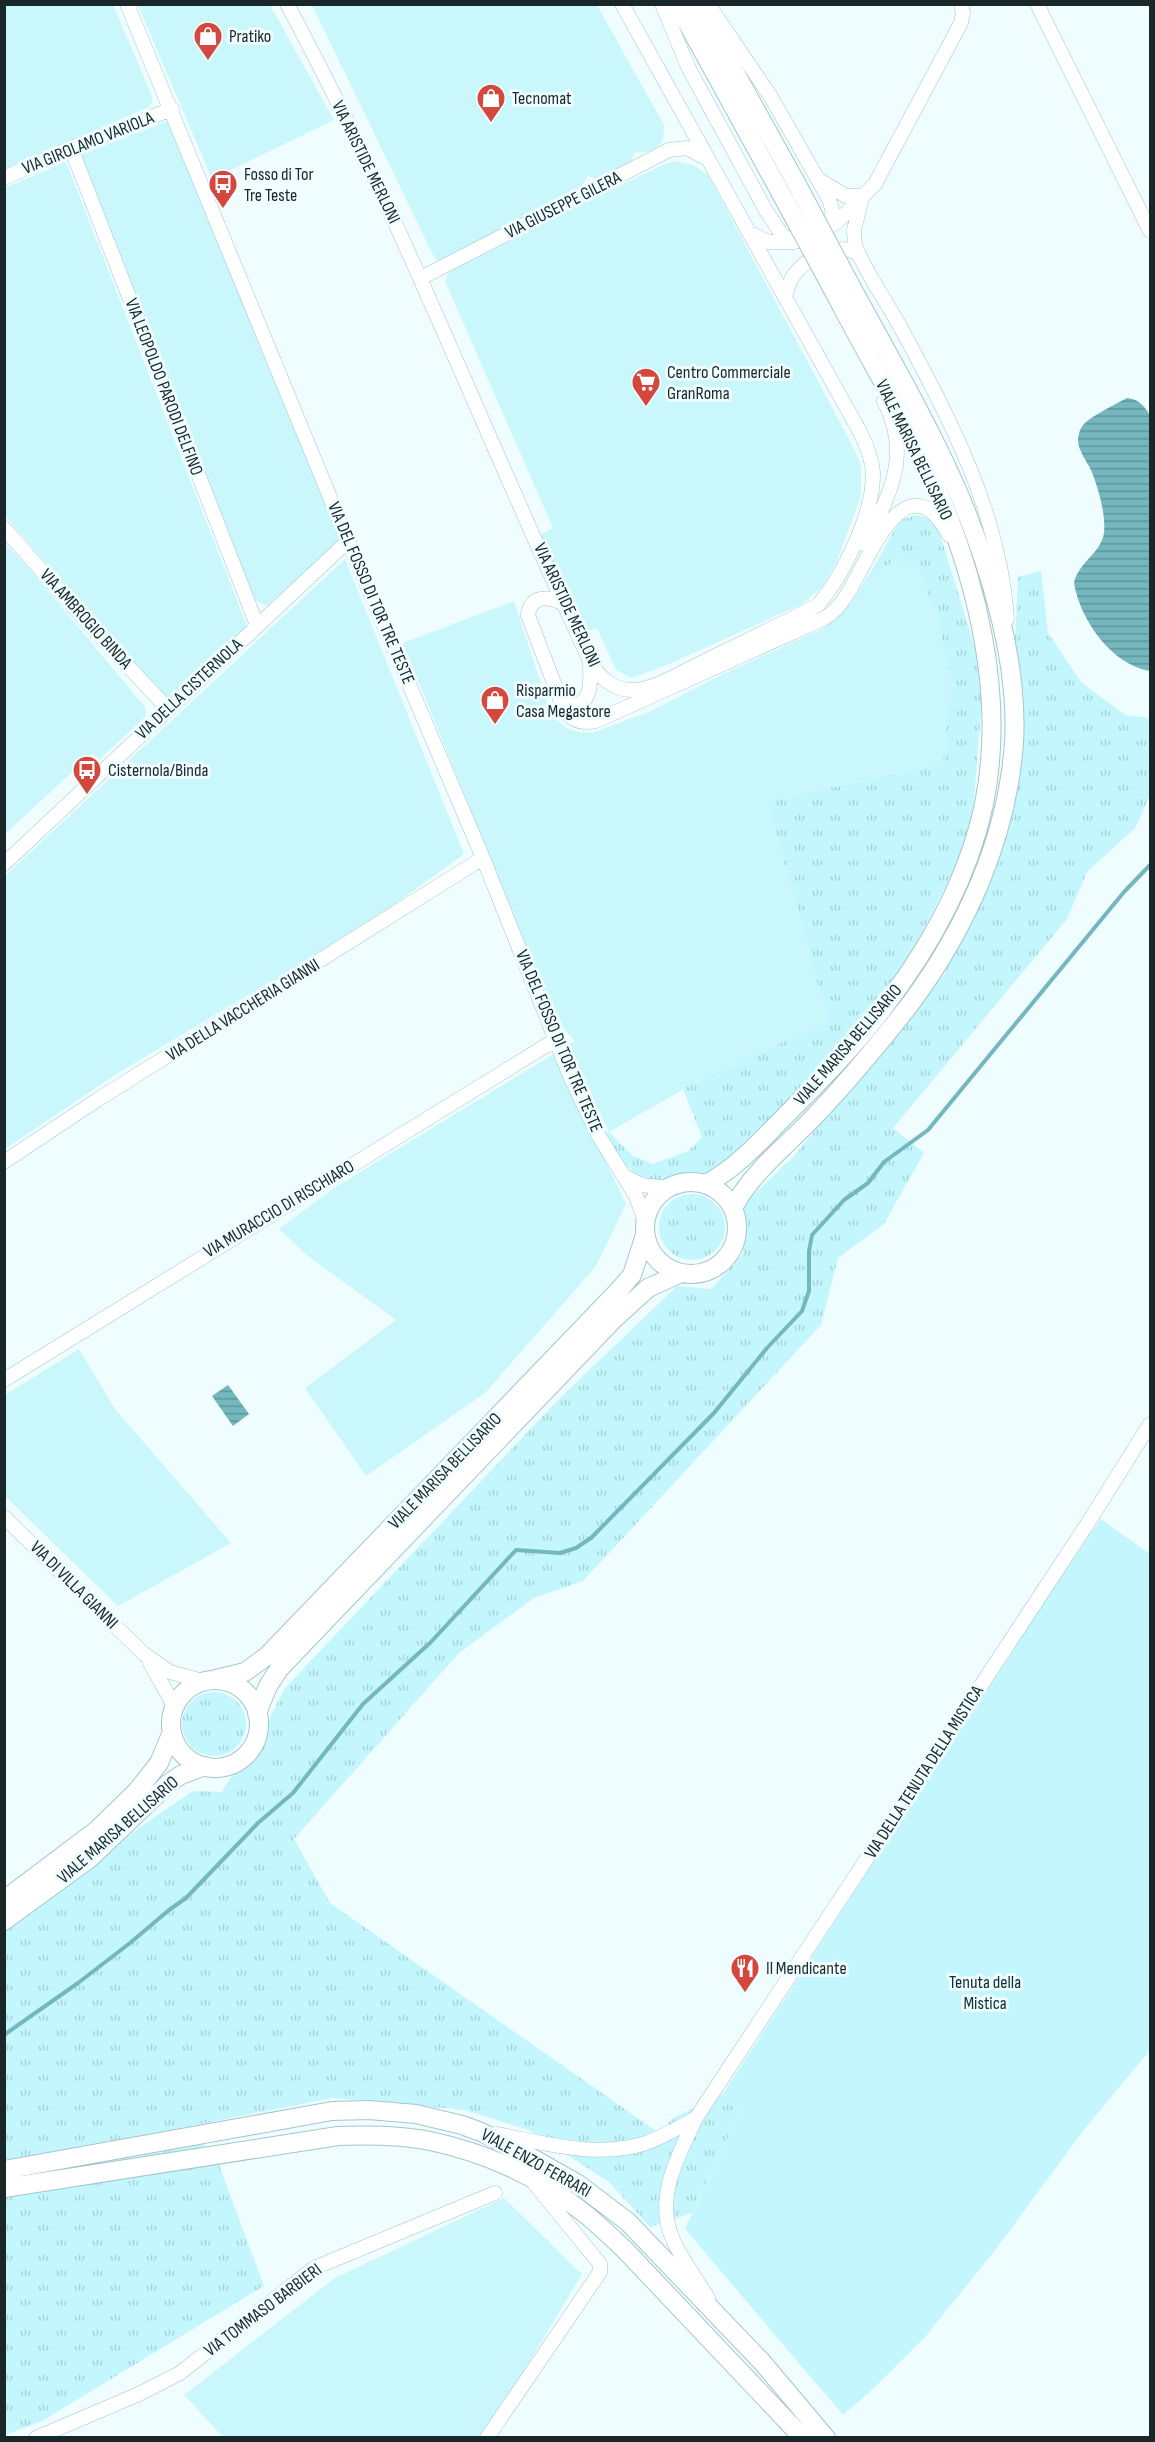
<svg xmlns="http://www.w3.org/2000/svg" width="1155" height="2442" font-family="'Sofia Sans Condensed',sans-serif">
<style>
.built{fill:#caf7fc}
.grass{fill:url(#grass-tufts)}
.green{fill:#c3f7fd}
.water{fill:url(#water-rules)}
.lines{fill:none;stroke-linecap:round;stroke-linejoin:round}
.stream{stroke:#75b7be;stroke-width:4}
.minor-casing{stroke:#a4c6ca;stroke-width:15}
.secondary-casing{stroke:#a4c6ca;stroke-width:20}
.minor{stroke:#fff;stroke-width:14}
.secondary{stroke:#fff;stroke-width:18}
.secondary-bridge-casing{stroke:#a4c6ca;stroke-width:20;stroke-linecap:butt}
.secondary-bridge{stroke:#fff;stroke-width:18}
.labels{text-anchor:middle;dominant-baseline:central;stroke-width:6;stroke-linejoin:round;paint-order:stroke}
.poi-label{font-size:18px;fill:#1a2729;stroke:#effdff;text-anchor:start}
.street-label{font-size:18px;fill:#1a2729;stroke:#effdff}
.park-label{font-size:18px;fill:#0d2f33;stroke:#effdff}
</style>
<defs>
<pattern id="grass-tufts" width="24" height="20" patternUnits="userSpaceOnUse" patternTransform="scale(1.5)"><rect width="24" height="20" fill="#c3f7fd"/><path d="M3 7l-1-3M5 7V3M7 7l1-3M15 17l-1-3M17 17v-4M19 17l1-3" fill="none" stroke="#a7d4d9"/></pattern>
<pattern id="water-rules" width="6" height="5" patternUnits="userSpaceOnUse" patternTransform="scale(1.5)"><rect width="6" height="5" fill="#75b7be"/><path d="M0 2.5h6" fill="none" stroke="#5f959a"/></pattern>
</defs>
<rect width="100%" height="100%" fill="#effdff"/>
<path class="built" d="M 5,4 L 113,5 L 152,96 L 152,101 L 149,107 L 5,169 Z
M 138,5 L 270,5 L 334,120 L 212,179 Z
M 312,5 L 597,5 L 664,125 L 663,140 L 653,151 L 634,153 L 631,164 L 600,180 L 588,176 L 578,191 L 440,263 L 435,259 Z
M 168,121 L 340,540 L 267,606 L 255,600 L 80,155 Z
M 676,161 L 693,165 L 708,175 L 854,449 L 861,465 L 861,496 L 836,563 L 822,587 L 802,604 L 669,664 L 632,678 L 616,670 L 597,628 L 585,632 L 540,535 L 553,528 L 445,281 L 448,274 L 459,266 L 589,200 L 663,165 Z
M 66,162 L 247,626 L 167,702 L 5,516 L 4,188 Z
M 5,543 L 34,574 L 145,707 L 146,716 L 99,760 L 93,753 L 5,834 Z
M 898,558 L 916,564 L 935,611 L 951,680 L 943,764 L 767,801 L 828,1021 L 684,1089 L 609,1132 L 568,1044 L 575,1041 L 555,1019 L 403,643 L 514,601 L 549,708 L 554,717 L 566,728 L 578,732 L 592,733 L 649,712 L 721,675 L 822,629 L 851,603 L 872,570 L 879,571 Z
M 345,559 L 464,854 L 373,920 L 118,1073 L 5,1149 L 5,876 Z
M 554,1054 L 626,1204 L 596,1266 L 485,1393 L 366,1476 L 305,1388 L 396,1320 L 308,1256 L 279,1229 L 334,1188 Z
M 79,1349 L 115,1409 L 231,1543 L 118,1606 L 5,1496 L 5,1395 Z
M 504,2198 L 582,2274 L 484,2437 L 223,2437 L 184,2395 L 335,2278 Z"/>
<path class="grass" d="M 917,515 L 929,519 L 938,528 L 981,667 L 982,698 L 973,813 L 956,866 L 904,968 L 873,1014 L 719,1172 L 675,1177 L 660,1182 L 647,1180 L 638,1176 L 621,1161 L 603,1133 L 609,1132 L 633,1156 L 653,1164 L 688,1151 L 702,1137 L 683,1089 L 828,1021 L 767,801 L 943,764 L 951,680 L 935,611 L 916,564 L 903,566 L 898,558 L 879,571 L 872,570 L 898,524 L 904,519 Z
M 1041,571 L 1048,633 L 1082,683 L 1125,715 L 1150,718 L 1150,794 L 1136,827 L 1087,872 L 1067,919 L 893,1128 L 924,1153 L 884,1224 L 838,1258 L 821,1325 L 583,1581 L 534,1598 L 459,1653 L 294,1839 L 330,1903 L 662,2135 L 671,2119 L 723,2094 L 743,2106 L 692,2213 L 650,2227 L 609,2182 L 529,2130 L 465,2110 L 332,2098 L 191,2126 L 219,2165 L 264,2286 L 42,2421 L 5,2435 L 5,1932 L 137,1829 L 193,1791 L 221,1792 L 264,1729 L 285,1688 L 557,1401 L 677,1286 L 711,1289 L 743,1254 L 740,1207 L 792,1158 L 945,973 L 1006,829 L 1018,577 Z
M659 1227a33 33 0 1 1 66 0a33 33 0 1 1-66 0Z
M182 1724a32 32 0 1 1 64 0a32 32 0 1 1-64 0Z"/>
<path class="green" d="M 1101,1519 L 1150,1554 L 1150,2050 L 1083,2131 L 996,2249 L 926,2336 L 874,2388 L 843,2415 L 685,2229 L 743,2106 L 723,2094 L 1014,1646 Z"/>
<path class="water" d="M 1127,398 C 1139,399 1144,406 1150,415 L 1150,671 C 1112,665 1080,620 1074,583 C 1078,563 1101,553 1104,533 C 1106,514 1098,487 1091,470 C 1086,460 1079,452 1078,441 C 1078,435 1080,428 1084,424 C 1093,415 1116,404 1127,398 Z
M 228,1385 L 249,1414 L 233,1426 L 212,1396 Z"/>
<g class="lines">
<path class="stream" d="M 4,2035 L 78,1983 L 130,1943 L 169,1910 L 186,1898 L 258,1823 L 293,1793 L 363,1704 L 431,1642 L 516,1550 L 560,1553 L 576,1548 L 591,1538 L 714,1413 L 767,1348 L 802,1311 L 809,1291 L 809,1251 L 812,1235 L 844,1200 L 868,1183 L 884,1162 L 928,1130 L 1124,892 L 1150,865"/>
<g class="minor-casing">
<path id="minor" d="M 127,4 L 348,541 L 483,858 L 570,1076 L 597,1133 L 636,1196 L 645,1221
M 287,4 C 402,217 488,444 591,663 C 599,677 614,690 631,690 C 655,690 681,672 703,662 C 741,643 781,625 818,605 C 844,574 874,513 873,472 C 872,458 866,444 860,432 L 622,4
M 662,4 L 688,67 L 765,209 L 782,235 L 794,242 L 813,237 L 838,221 L 875,184 L 961,23 L 963,13 L 961,4
M 708,4 L 771,97 L 829,199 L 833,212 L 826,229
M 1037,4 L 1150,231
M 71,148 L 257,625
M 4,178 L 71,148 L 172,109
M 821,181 L 846,196 L 863,196
M 861,202 L 854,230 L 855,246 C 867,275 887,302 902,330 C 951,421 1000,514 1007,619
M 749,233 L 769,242 L 794,242
M 421,278 L 669,150 L 687,148 L 706,158
M 785,297 C 787,290 789,282 794,275 C 806,257 842,239 860,256
M 4,528 L 85,620 L 168,709
M 865,544 C 890,494 912,455 884,401
M 565,605 C 550,596 531,594 528,615 L 560,699 L 570,706 L 579,705 C 593,696 590,676 590,661
M 560,699 C 563,717 578,725 596,721 L 823,619 C 832,614 840,606 846,596 C 868,563 905,454 949,535
M 4,864 L 348,541
M 4,1162 L 97,1100 L 483,858
M 624,1176 L 642,1185 L 667,1188
M 4,1380 L 555,1040
M 4,1517 L 144,1654 L 170,1672 L 203,1681
M 150,1663 L 175,1707
M 496,2134 C 545,2143 597,2159 646,2143 C 663,2137 680,2127 696,2118
M 708,2298 C 697,2280 683,2261 674,2242 C 653,2199 678,2157 696,2118 L 1086,1526 L 1150,1424
M 36,2438 L 139,2394 L 180,2373 L 314,2268 L 495,2193
M 487,2438 L 600,2272 L 600,2264 L 534,2183"/>
</g>
<g class="secondary-casing">
<path id="secondary" d="M 677,4 L 778,188
M 697,4 L 794,179
M645 1228a46 46 0 1 1 92 0a46 46 0 1 1-92 0Z
M 706,1184 C 738,1167 761,1140 787,1114 C 813,1088 840,1061 864,1032 C 919,966 966,889 984,804 C 1006,696 977,578 933,480 C 905,418 869,359 838,299
M 733,1208 C 751,1174 782,1149 809,1122 C 845,1085 879,1044 911,1003 C 967,927 1007,838 1014,743 C 1019,659 988,561 955,485 C 925,418 888,354 853,290
M 216,1679 L 245,1672 L 267,1656 L 620,1289 L 632,1275 L 645,1235
M171 1724a44 44 0 1 1 88 0a44 44 0 1 1-88 0Z
M 257,1713 L 268,1686 L 279,1669 L 614,1319 L 648,1288 L 681,1273
M 4,1900 L 97,1830 L 137,1791 L 159,1763 L 172,1732
M 4,1921 L 89,1859 L 169,1783 L 181,1775 L 205,1766
M 4,2170 L 332,2111 L 369,2110 L 416,2114 L 462,2125 L 481,2132 L 518,2150 L 578,2184 L 628,2222 L 762,2362 L 826,2438
M 4,2188 L 338,2136 C 369,2135 400,2135 430,2141 C 483,2152 538,2176 580,2210 C 596,2222 610,2236 625,2250 L 803,2438"/>
</g>
<use href="#minor" class="minor"/>
<use href="#secondary" class="secondary"/>
<g class="secondary-bridge-casing">
<path id="secondary-bridge" d="M 794,179 L 853,290
M 778,188 L 838,299"/>
</g>
<use href="#secondary-bridge" class="secondary-bridge"/>
</g>
<defs>
<g id="shop-pin" transform="scale(1.5)"><path d="M0 17L-7.5 6A9.5 9.5 0 1 1 7.5 6Z" fill="#d5473c" stroke="#effdff"/><path d="M-5-2.5h2.3a2.7 3.5 0 0 1 5.4 0H5L5.5 6h-11ZM-1.5-2.5h3a1.5 2.3 0 0 0-3 0Z" fill="#fff"/></g>
<g id="bus-pin" transform="scale(1.5)"><path d="M0 17L-7.5 6A9.5 9.5 0 1 1 7.5 6Z" fill="#d5473c" stroke="#effdff"/><path d="M-5-6H5V4H4V6H2V4H-2V6H-4V4H-5ZM-3.5-4V0h7V-4ZM-3.5 1.2v1.5H-2V1.2ZM2 1.2v1.5H3.5V1.2Z" fill="#fff"/></g>
<g id="supermarket-pin" transform="scale(1.5)"><path d="M0 17L-7.5 6A9.5 9.5 0 1 1 7.5 6Z" fill="#d5473c" stroke="#effdff"/><path d="M-6-5.5h2.5l.6 2H6L4.5 2H-2.5L-4.4-4H-6ZM-1.5 3.2a1.3 1.3 0 1 0 .1 0ZM3 3.2a1.3 1.3 0 1 0 .1 0Z" fill="#fff"/></g>
<g id="restaurant-pin" transform="scale(1.5)"><path d="M0 17L-7.5 6A9.5 9.5 0 1 1 7.5 6Z" fill="#d5473c" stroke="#effdff"/><path d="M-5-6h1v4h1v-4h1v4h1v-4h1v5L-1.5 .5V6h-2V.5L-5-1ZM5-6V6H3V1.5H1.5Q1.5-4 5-6Z" fill="#fff"/></g>
</defs>
<g fill-rule="evenodd">
<use href="#shop-pin" x="208" y="36"/>
<use href="#shop-pin" x="491" y="98"/>
<use href="#bus-pin" x="223" y="184"/>
<use href="#supermarket-pin" x="646" y="382"/>
<use href="#shop-pin" x="495" y="700"/>
<use href="#bus-pin" x="87" y="770"/>
<use href="#restaurant-pin" x="745" y="1968"/>
</g>
<g class="labels">
<g class="poi-label">
<text x="229" y="36">Pratiko</text>
<text x="512" y="98">Tecnomat</text>
<text x="244" y="174">Fosso di Tor<tspan x="244" dy="21">Tre Teste</tspan></text>
<text x="667" y="372">Centro Commerciale<tspan x="667" dy="21">GranRoma</tspan></text>
<text x="516" y="690">Risparmio<tspan x="516" dy="21">Casa Megastore</tspan></text>
<text x="108" y="770">Cisternola/Binda</text>
<text x="766" y="1968">Il Mendicante</text>
</g>
<g class="street-label">
<text transform="translate(88 143) rotate(-22)">VIA GIROLAMO VARIOLA</text>
<text transform="translate(366 162) rotate(64)">VIA ARISTIDE MERLONI</text>
<text transform="translate(563 205) rotate(-27)">VIA GIUSEPPE GILERA</text>
<text transform="translate(164 387) rotate(69)">VIA LEOPOLDO PARODI DELFINO</text>
<text transform="translate(914 450) rotate(64)">VIALE MARISA BELLISARIO</text>
<text transform="translate(371 593) rotate(67)">VIA DEL FOSSO DI TOR TRE TESTE</text>
<text transform="translate(567 605) rotate(65)">VIA ARISTIDE MERLONI</text>
<text transform="translate(86 619) rotate(48)">VIA AMBROGIO BINDA</text>
<text transform="translate(189 689) rotate(-43)">VIA DELLA CISTERNOLA</text>
<text transform="translate(243 1010) rotate(-32)">VIA DELLA VACCHERIA GIANNI</text>
<text transform="translate(559 1041) rotate(67)">VIA DEL FOSSO DI TOR TRE TESTE</text>
<text transform="translate(848 1045) rotate(-49)">VIALE MARISA BELLISARIO</text>
<text transform="translate(279 1209) rotate(-31)">VIA MURACCIO DI RISCHIARO</text>
<text transform="translate(445 1471) rotate(-46)">VIALE MARISA BELLISARIO</text>
<text transform="translate(74 1585) rotate(45)">VIA DI VILLA GIANNI</text>
<text transform="translate(924 1772) rotate(-57)">VIA DELLA TENUTA DELLA MISTICA</text>
<text transform="translate(118 1830) rotate(-41)">VIALE MARISA BELLISARIO</text>
<text transform="translate(536 2163) rotate(29)">VIALE ENZO FERRARI</text>
<text transform="translate(263 2310) rotate(-37)">VIA TOMMASO BARBIERI</text>
</g>
<g class="park-label">
<text x="985" y="1982">Tenuta della<tspan x="985" dy="21">Mistica</tspan></text>
</g>
</g>
<rect width="1155" height="2442" fill="none" stroke="#1a2729" stroke-width="12"/>
</svg>
